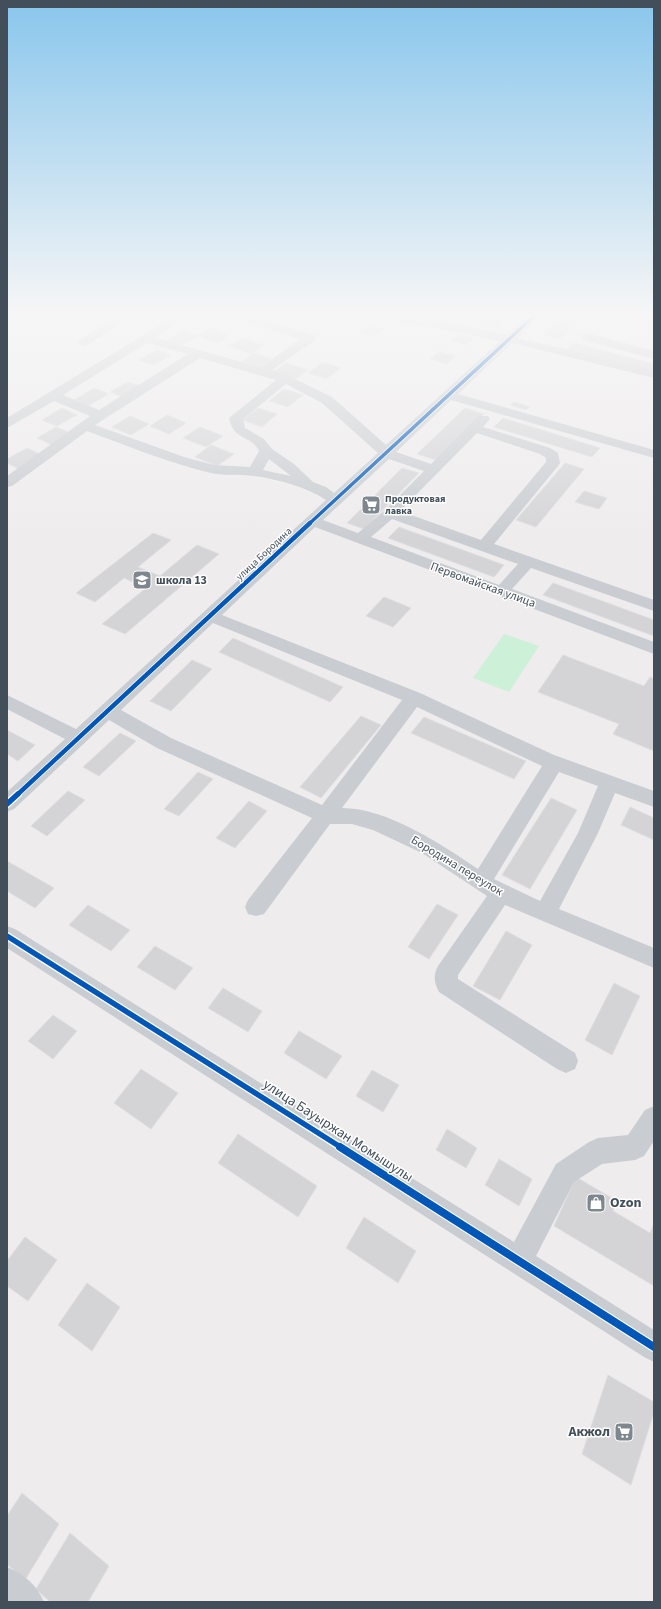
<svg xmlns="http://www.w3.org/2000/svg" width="661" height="1609" font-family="'Source Sans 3',sans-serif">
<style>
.green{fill:#cdf0d9}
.building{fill:#d4d4d7;stroke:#dededf}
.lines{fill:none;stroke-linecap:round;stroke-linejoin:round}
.minor{fill:#c9cdd1;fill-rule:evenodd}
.cycleway-far3-casing{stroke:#fff;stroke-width:5}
.cycleway-far2-casing{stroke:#fff;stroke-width:6}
.cycleway-far1-casing{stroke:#fff;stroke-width:8}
.cycleway-casing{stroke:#fff;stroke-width:10}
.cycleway-far3{stroke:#0057b8;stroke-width:3.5}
.cycleway-far2{stroke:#0057b8;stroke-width:4.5}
.cycleway-far1{stroke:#0057b8;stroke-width:5.5}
.cycleway{stroke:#0057b8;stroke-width:8}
.labels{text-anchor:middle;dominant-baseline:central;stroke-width:3;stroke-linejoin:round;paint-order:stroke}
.far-poi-label{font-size:10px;font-weight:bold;fill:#424f5b;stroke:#fff;text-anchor:start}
.far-street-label{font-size:10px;fill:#424f5b;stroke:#fff}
.poi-label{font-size:12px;font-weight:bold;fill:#424f5b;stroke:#fff;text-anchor:start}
.street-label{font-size:12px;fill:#424f5b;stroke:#fff}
.near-street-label{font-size:14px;fill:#424f5b;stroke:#fff}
.near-poi-label{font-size:14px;font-weight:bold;fill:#424f5b;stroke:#fff;text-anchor:start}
</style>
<rect width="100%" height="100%" fill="#eeecec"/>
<path class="green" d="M 504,634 L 539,646 L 509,692 L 473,678 Z"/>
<path class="building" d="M 488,317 L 489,317 L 503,320 L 496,328 L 481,324 Z
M 562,317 L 583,317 L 560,339 L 543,335 Z
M 369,325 L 384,329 L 375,336 L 360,332 Z
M 211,328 L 230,335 L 217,343 L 198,336 Z
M 184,331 L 198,336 L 180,347 L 165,342 Z
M 459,334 L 474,338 L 466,345 L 451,340 Z
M 243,338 L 264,345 L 251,354 L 229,346 Z
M 574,343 L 654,364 L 654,373 L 567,350 Z
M 156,350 L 171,355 L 153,365 L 139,360 Z
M 439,351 L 456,356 L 447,364 L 430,359 Z
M 255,353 L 272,359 L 260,367 L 242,361 Z
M 323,362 L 341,368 L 326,379 L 308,373 Z
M 286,363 L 308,370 L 296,379 L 274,371 Z
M 128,382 L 143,387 L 125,398 L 110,392 Z
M 94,388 L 109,394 L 88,406 L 74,400 Z
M 284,389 L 303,395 L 288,407 L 269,401 Z
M 514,402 L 530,407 L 526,410 L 510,405 Z
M 62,408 L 77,415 L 57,426 L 42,420 Z
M 258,408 L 277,414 L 262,427 L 242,420 Z
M 465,408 L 484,414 L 436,460 L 417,454 Z
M 167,415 L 186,423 L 169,434 L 150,426 Z
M 130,416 L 149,424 L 131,435 L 112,427 Z
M 503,418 L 600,448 L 592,457 L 494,427 Z
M 56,427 L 71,433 L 52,445 L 37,438 Z
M 200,427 L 223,436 L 206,447 L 183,438 Z
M 211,445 L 234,454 L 217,466 L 195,457 Z
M 27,448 L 42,455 L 19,469 L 7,463 L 7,459 Z
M 565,463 L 584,469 L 536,527 L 516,520 Z
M 402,468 L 419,473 L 364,529 L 347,523 Z
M 584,491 L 607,498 L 599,509 L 575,502 Z
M 399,527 L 504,565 L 494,577 L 388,538 Z
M 153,533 L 171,540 L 138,567 L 160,576 L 197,545 L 219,554 L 125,634 L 102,624 L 146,588 L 124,578 L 95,602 L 76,593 Z
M 553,583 L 654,620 L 654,636 L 543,595 Z
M 384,597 L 411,608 L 393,627 L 366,616 Z
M 233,638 L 343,687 L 330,702 L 219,652 Z
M 563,655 L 644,686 L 650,677 L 654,679 L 654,751 L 613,734 L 619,724 L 538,692 Z
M 192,660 L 212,669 L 171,711 L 150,701 Z
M 361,716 L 381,725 L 321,798 L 300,787 Z
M 424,717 L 526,761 L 514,779 L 411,733 Z
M 7,730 L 35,745 L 18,761 L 7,754 Z
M 120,733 L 136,741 L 99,776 L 83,767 Z
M 198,772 L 213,779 L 179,816 L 164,809 Z
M 68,791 L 85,800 L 47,836 L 31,826 Z
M 551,798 L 577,810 L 530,889 L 502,875 Z
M 249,801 L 267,811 L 235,848 L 216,838 Z
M 630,807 L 654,818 L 654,840 L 621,825 Z
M 7,861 L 54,888 L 35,908 L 7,891 Z
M 437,904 L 458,915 L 429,959 L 408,947 Z
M 88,905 L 130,930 L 111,951 L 69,925 Z
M 506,931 L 532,945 L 500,1000 L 473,986 Z
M 155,946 L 193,968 L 175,990 L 137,967 Z
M 614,983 L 640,996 L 612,1055 L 585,1040 Z
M 223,988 L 262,1011 L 248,1032 L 208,1008 Z
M 53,1015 L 77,1031 L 53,1059 L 28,1041 Z
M 299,1031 L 342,1056 L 326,1079 L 284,1053 Z
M 141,1069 L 178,1093 L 151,1129 L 114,1103 Z
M 372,1070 L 399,1085 L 383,1112 L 356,1096 Z
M 447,1129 L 477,1148 L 466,1168 L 436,1150 Z
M 238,1134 L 317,1186 L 298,1217 L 218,1163 Z
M 499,1159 L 532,1179 L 519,1206 L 485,1185 Z
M 576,1177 L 617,1201 L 613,1211 L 650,1233 L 654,1223 L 654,1286 L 554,1226 Z
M 364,1217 L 416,1251 L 398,1283 L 346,1248 Z
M 25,1237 L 57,1260 L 28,1301 L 7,1286 L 7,1261 Z
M 87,1283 L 120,1307 L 92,1351 L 58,1325 Z
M 608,1375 L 654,1402 L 654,1412 L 631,1485 L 582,1454 Z
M 22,1493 L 59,1524 L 25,1580 L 7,1564 L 7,1516 Z
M 70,1533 L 109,1566 L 88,1602 L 50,1602 L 36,1589 Z"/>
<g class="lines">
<path class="minor" d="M 117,317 L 131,317 L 87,345 L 83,346 L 77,342 Z
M 173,317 L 187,317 L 155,338 L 261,367 L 301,339 L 239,320 L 222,319 L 220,317 L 252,317 L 314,335 L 316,338 L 314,341 L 272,370 L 289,376 L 332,397 L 386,445 L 500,341 L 437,328 L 376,320 L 370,317 L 406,317 L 437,320 L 507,335 L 526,317 L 539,317 L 518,338 L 654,370 L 654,378 L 512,343 L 458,394 L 654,450 L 654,458 L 451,400 L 396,452 L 431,464 L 478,416 L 488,416 L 490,419 L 483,427 L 550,448 L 558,453 L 560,463 L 558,466 L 494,544 L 654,600 L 654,611 L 531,568 L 512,589 L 654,642 L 654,654 L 315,527 L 222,615 L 420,693 L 554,755 L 654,791 L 654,807 L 615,793 L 598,833 L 559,909 L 654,948 L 654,968 L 505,905 L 458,975 L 458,979 L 575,1053 L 578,1061 L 575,1069 L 566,1073 L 557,1069 L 439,992 C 434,983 433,975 438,966 L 487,896 L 422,853 L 373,830 L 352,824 L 330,824 L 264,914 L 256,916 L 248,914 L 245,907 L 248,900 L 312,818 L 157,748 L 109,720 L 14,809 L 7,812 L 7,792 L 65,739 L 7,709 L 7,695 L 76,729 L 326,500 C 307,487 277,479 254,476 C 240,474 225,476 211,473 C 169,463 128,446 87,431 L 12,486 L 7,487 L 7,476 L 90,416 L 54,401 L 7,428 L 7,418 ZM 147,343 L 188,354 L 99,410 L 63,395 ZM 200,358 L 276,380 L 229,418 C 233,441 252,435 259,451 L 250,467 L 214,465 L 184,457 L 95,425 ZM 286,384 L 322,403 L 378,453 L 334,493 L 326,487 L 313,482 L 294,464 L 272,449 L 264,439 L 245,428 L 243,419 ZM 477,433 L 540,454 L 546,458 L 546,462 L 481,540 L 400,511 ZM 269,459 L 291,476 L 263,470 ZM 389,459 L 424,471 L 385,510 L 358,533 L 323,520 ZM 392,519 L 518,564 L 499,585 L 371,537 ZM 213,623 L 402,700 L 322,805 L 171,738 L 121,710 ZM 417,707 L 542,766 L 478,869 C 441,844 387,808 342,808 ZM 559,772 L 598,786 L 578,833 L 540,901 L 494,879 Z
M 587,333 L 654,351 L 654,359 L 583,340 L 581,337 L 583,334 Z
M 7,926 L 15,929 L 514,1242 L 556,1164 L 589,1142 L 598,1138 L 628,1135 L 645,1110 L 654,1106 L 654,1141 L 644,1156 L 635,1160 L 602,1164 L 574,1182 L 536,1256 L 654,1330 L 654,1362 L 644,1357 L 7,948 Z
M 7,1567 C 24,1574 37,1585 44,1602 L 7,1602 Z"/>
<g class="cycleway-far3-casing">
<path id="cycleway-far3" d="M 309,524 L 533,317"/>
</g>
<g class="cycleway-far2-casing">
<path id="cycleway-far2" d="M 17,795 L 310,523"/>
</g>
<g class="cycleway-far1-casing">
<path id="cycleway-far1" d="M 7,804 L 18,794
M 7,936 L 342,1148"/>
</g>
<g class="cycleway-casing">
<path id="cycleway" d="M 340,1147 L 654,1347"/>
</g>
<use href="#cycleway-far3" class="cycleway-far3"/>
<use href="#cycleway-far2" class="cycleway-far2"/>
<use href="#cycleway-far1" class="cycleway-far1"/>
<use href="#cycleway" class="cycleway"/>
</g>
<linearGradient id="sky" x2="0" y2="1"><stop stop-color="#89c6ec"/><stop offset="0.58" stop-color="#f7f6f6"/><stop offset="1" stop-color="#f7f6f6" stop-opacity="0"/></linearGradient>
<rect width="661" height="542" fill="url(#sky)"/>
<defs>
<g id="supermarket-square" transform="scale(1)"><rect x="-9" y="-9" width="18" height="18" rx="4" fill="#7e868e" stroke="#fff"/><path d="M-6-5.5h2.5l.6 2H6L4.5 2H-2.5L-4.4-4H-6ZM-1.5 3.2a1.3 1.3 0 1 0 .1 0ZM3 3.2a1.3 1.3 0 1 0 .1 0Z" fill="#fff"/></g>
<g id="school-square" transform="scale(1)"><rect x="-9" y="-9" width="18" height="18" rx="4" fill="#7e868e" stroke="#fff"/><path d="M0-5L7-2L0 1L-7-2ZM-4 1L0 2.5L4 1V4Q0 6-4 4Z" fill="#fff"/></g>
<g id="shop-square" transform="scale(1)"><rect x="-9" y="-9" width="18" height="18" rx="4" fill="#7e868e" stroke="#fff"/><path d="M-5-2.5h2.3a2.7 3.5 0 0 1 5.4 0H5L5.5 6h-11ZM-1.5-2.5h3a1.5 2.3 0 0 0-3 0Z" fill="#fff"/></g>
</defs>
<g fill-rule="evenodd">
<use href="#supermarket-square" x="371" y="505"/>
<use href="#school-square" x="142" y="580"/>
<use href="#shop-square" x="596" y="1203"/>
<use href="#supermarket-square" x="624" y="1432"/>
</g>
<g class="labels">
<g class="far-poi-label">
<text x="385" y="499">Продуктовая<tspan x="385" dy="12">лавка</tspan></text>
</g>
<g class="far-street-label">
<text transform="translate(264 554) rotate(-43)">улица Бородина</text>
</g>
<g class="poi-label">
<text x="156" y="580">школа 13</text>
</g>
<g class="street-label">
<text transform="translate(483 585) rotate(20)">Первомайская улица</text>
<text transform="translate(457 866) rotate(31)">Бородина переулок</text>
</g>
<g class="near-street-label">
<text transform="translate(338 1131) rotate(33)">улица Бауыржан Момышулы</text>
</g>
<g class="near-poi-label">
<text x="610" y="1203">Ozon</text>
<text x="610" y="1432" text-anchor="end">Акжол</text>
</g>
</g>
<rect width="661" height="1609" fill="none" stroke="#424f5b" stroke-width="16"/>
</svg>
